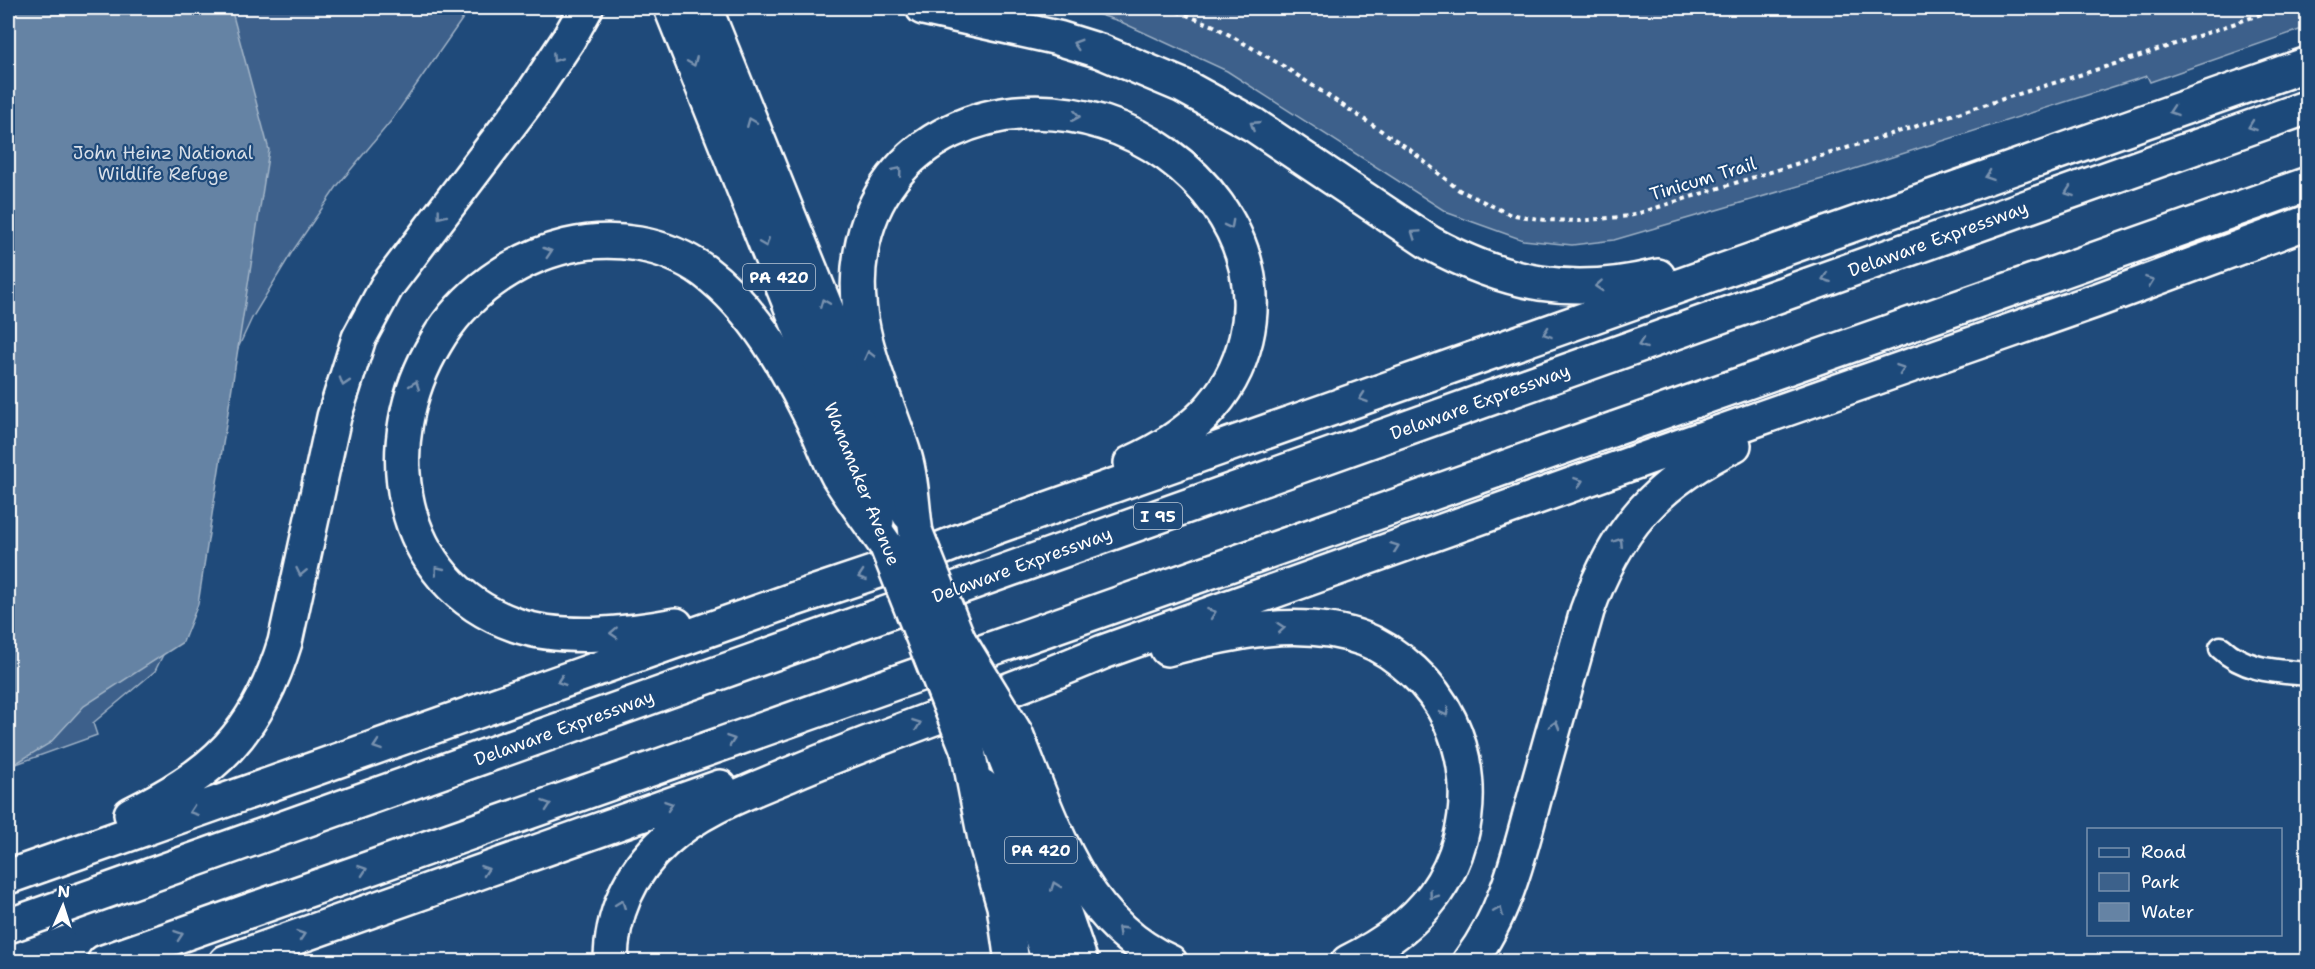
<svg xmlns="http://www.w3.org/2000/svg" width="2315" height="969" font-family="'Shantell Sans',sans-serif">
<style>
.green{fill:#3c618b;stroke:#9eb0c5;stroke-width:1.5}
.water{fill:#6583a4;stroke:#a3b5c8;stroke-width:1.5}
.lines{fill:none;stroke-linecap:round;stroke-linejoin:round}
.minor-casing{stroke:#fff;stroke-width:27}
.primary-casing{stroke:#fff;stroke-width:38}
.motorway-casing{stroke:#fff;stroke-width:38}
.path{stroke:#fff;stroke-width:4;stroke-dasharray:4.5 4.5;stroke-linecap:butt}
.minor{stroke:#1f4a7a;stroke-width:22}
.primary{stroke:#1f4a7a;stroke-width:33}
.motorway{stroke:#1f4a7a;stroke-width:33}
.primary-bridge-casing{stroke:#fff;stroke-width:38;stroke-linecap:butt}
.motorway-bridge-casing{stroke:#fff;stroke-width:38;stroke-linecap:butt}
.primary-bridge{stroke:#1f4a7a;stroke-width:33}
.motorway-bridge{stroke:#1f4a7a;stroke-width:33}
.oneway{stroke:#7992af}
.labels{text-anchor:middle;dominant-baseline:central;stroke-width:4.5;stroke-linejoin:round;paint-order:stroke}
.shield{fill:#1f4a7a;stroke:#bcc9d7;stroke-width:1.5}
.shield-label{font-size:16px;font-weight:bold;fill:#fff}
.park-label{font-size:18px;fill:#d8dfe8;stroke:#1f4a7a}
.street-label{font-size:18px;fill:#fff;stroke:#1f4a7a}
</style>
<rect width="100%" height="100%" fill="#1f4a7a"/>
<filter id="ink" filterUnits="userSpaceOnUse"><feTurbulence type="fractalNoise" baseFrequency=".0167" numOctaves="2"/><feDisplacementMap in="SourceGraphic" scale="12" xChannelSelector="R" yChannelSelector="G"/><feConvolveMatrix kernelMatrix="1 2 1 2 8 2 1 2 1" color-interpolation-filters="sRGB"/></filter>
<g filter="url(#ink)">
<path class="green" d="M 8,8 L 470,8 L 391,121 L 338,185 L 292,252 L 252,318 L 226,374 L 181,618 L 155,671 L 93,723 L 97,735 L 8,767 Z
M 1078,8 L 2307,8 L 2308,27 L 2150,82 L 2147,76 L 1826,178 L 1614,240 L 1572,245 L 1523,240 L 1448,213 L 1227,71 L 1119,21 Z"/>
<path class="water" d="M 8,8 L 231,8 L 269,150 L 198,604 L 183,642 L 84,706 L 50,743 L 8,768 Z"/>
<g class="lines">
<g class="minor-casing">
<path id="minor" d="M 2221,648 C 2246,671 2276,671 2308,674"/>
</g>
<g class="primary-casing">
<path id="primary" d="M 671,8 L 877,521
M 705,8 L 909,514
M 998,739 L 1050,872 L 1081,962
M 982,786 L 1021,880 L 1050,962"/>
</g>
<g class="motorway-casing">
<path id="motorway" d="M 923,8 L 1058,38 L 1100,51 L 1183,86 L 1254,125 L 1430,243 C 1507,285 1572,297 1658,276
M 916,533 C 912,507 912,478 904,454 C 883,387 848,326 861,252 C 881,136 999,89 1104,123 C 1194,151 1269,241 1246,339 C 1231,401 1188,437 1131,463
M 676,625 C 629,634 562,641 516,625 C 395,583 375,442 436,342 C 464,294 513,259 567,246 C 613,235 665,243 704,271 C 756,310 789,371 817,429 C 824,444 830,461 838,476 C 853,500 871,524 887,547
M 1167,649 C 1230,632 1301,616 1364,639 C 1383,646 1399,658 1413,671 C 1476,728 1483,827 1434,895 C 1412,925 1381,946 1348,962
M 1016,734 C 1050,817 1080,923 1170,962
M 968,751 L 986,844 L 1004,906 L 1012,962
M 131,814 C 214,774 257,733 285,642 L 334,417 L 359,338 L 387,286 L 531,96 L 568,40 L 586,8
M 8,877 L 795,599 L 917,558 L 996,527 L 2308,64
M 8,926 L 2308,107
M 104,962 L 2308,184
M 226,962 L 720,787
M 611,962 C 611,915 630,872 665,841 C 701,808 749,792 793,773 C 895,730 1001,696 1103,652 L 1655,455 L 2095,301 L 2308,222
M 1469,962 C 1507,912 1520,851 1536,792 C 1553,732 1570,672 1587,611 C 1616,529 1656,483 1734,445"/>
</g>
<path class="path" d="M 1169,8 L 1214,26 L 1283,66 L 1409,149 L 1459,190 L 1509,214 L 1545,220 L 1578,221 L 1630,216 L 2140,56 L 2279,8"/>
<use href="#minor" class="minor"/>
<use href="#primary" class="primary"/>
<use href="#motorway" class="motorway"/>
<g class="primary-bridge-casing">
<path id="primary-bridge" d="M 916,533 L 998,739
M 887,547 L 968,751"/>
</g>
<g class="motorway-bridge-casing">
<path id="motorway-bridge" d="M 958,639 L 1016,734"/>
</g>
<use href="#primary-bridge" class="primary-bridge"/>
<use href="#motorway-bridge" class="motorway-bridge"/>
</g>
<defs><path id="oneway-chevron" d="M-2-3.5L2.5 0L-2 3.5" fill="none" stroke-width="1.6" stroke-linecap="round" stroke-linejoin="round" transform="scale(1.5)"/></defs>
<g class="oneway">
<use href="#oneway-chevron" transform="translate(1077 44) rotate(-163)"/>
<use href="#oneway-chevron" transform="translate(556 58) rotate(124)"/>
<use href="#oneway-chevron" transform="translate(693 62) rotate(68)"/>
<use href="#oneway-chevron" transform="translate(2173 111) rotate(161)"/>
<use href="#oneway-chevron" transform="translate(1076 116) rotate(10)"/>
<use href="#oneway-chevron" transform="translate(751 122) rotate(-112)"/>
<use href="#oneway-chevron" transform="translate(1254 125) rotate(-147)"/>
<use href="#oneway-chevron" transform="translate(2252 126) rotate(160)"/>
<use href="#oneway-chevron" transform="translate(898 171) rotate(-50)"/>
<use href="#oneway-chevron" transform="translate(1989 176) rotate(161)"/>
<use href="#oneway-chevron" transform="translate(2069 192) rotate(160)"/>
<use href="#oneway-chevron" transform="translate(441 215) rotate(128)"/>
<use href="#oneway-chevron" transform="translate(1230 225) rotate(62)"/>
<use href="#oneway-chevron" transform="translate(1415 234) rotate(-146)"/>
<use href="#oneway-chevron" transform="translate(765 243) rotate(68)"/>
<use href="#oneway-chevron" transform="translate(548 252) rotate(-18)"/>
<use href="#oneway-chevron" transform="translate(1826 278) rotate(160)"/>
<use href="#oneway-chevron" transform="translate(2150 281) rotate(-20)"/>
<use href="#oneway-chevron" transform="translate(1599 286) rotate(176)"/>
<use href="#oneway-chevron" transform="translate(824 303) rotate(-112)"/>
<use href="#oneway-chevron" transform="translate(1547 333) rotate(161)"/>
<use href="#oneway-chevron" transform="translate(1642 344) rotate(160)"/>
<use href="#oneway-chevron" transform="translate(869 355) rotate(-104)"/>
<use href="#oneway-chevron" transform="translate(1901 369) rotate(-19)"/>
<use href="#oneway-chevron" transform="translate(344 382) rotate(107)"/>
<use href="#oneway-chevron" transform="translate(415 385) rotate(-70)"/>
<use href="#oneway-chevron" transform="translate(1363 398) rotate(161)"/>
<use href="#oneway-chevron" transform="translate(1579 482) rotate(-20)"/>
<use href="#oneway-chevron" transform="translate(1619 542) rotate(-57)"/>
<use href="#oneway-chevron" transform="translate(1395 547) rotate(-20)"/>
<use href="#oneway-chevron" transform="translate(438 570) rotate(-129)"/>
<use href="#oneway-chevron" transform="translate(301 572) rotate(102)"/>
<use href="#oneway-chevron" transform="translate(862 576) rotate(161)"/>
<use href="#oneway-chevron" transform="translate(1212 613) rotate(-20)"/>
<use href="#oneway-chevron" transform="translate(1281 628) rotate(-5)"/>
<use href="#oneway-chevron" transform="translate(614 633) rotate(177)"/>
<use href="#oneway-chevron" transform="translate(561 681) rotate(161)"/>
<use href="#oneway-chevron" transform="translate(1445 712) rotate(61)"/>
<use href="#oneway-chevron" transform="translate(917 724) rotate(-20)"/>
<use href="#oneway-chevron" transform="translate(1555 725) rotate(-74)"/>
<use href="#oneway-chevron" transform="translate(731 740) rotate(-19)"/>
<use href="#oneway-chevron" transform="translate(377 746) rotate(161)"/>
<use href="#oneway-chevron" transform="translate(547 805) rotate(-19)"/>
<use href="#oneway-chevron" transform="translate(669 805) rotate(-19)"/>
<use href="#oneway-chevron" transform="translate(193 811) rotate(161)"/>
<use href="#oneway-chevron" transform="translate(363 870) rotate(-19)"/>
<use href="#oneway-chevron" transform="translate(485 870) rotate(-19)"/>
<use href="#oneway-chevron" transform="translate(1055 886) rotate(-110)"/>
<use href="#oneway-chevron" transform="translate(1433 895) rotate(126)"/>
<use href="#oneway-chevron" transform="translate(621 904) rotate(-70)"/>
<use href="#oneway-chevron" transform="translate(1499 911) rotate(-67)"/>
<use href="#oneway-chevron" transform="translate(1121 930) rotate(-137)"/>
<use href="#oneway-chevron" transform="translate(179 935) rotate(-19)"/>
<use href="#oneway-chevron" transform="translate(301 935) rotate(-19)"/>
</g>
</g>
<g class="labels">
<g class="shield">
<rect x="743" y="264" width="72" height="26" rx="4.5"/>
<rect x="1134" y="503" width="48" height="26" rx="4.5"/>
<rect x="1005" y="837" width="72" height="26" rx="4.5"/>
</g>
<g class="shield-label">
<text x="779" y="277">PA 420</text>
<text x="1158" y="516">I 95</text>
<text x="1041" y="850">PA 420</text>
</g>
<g class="park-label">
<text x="163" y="153">John Heinz National<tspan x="163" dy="21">Wildlife Refuge</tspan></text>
</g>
<g class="street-label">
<text transform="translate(1703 179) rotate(-17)">Tinicum Trail</text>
<text transform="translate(1938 239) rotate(-20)">Delaware Expressway</text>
<text transform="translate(1480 402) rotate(-20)">Delaware Expressway</text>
<text transform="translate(862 484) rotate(68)">Wanamaker Avenue</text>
<text transform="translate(1022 565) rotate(-20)">Delaware Expressway</text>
<text transform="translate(564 728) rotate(-20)">Delaware Expressway</text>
</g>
</g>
<rect width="2315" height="969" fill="none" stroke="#1f4a7a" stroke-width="30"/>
<rect x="15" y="15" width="2285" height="939" fill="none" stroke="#fff" stroke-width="2" filter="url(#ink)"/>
<rect x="2087" y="828" width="195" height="108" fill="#1f4a7a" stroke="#7992af" stroke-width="1.5"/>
<rect x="2099" y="848" width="30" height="9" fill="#1f4a7a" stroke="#7992af" stroke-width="1.5"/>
<text x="2141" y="858" font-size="18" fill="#ffffff">Road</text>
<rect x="2099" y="873" width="30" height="18" fill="#3c618b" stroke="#7992af" stroke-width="1.5"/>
<text x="2141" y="888" font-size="18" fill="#ffffff">Park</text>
<rect x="2099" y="903" width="30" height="18" fill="#6583a4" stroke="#7992af" stroke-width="1.5"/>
<text x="2141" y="918" font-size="18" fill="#ffffff">Water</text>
<g transform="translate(63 906) rotate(3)" stroke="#1f4a7a" stroke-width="4.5" paint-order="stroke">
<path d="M0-4.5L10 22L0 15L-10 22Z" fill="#ffffff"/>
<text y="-9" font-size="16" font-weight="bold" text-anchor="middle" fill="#ffffff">N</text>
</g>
</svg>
